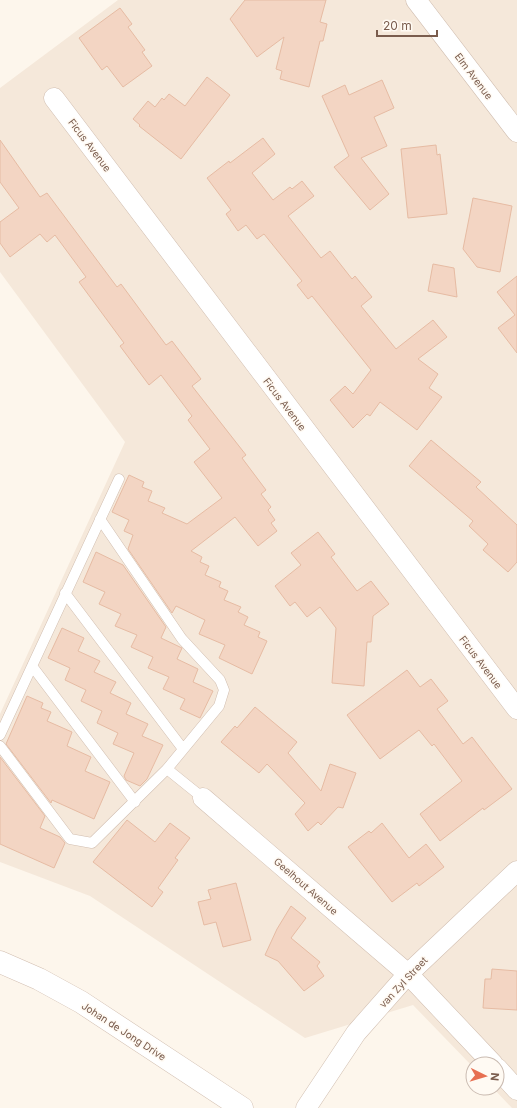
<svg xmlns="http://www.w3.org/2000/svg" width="517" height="1108" font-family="Inter,sans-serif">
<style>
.residential{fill:#f5e8da}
.building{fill:#f3d5c3;stroke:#e6bba3}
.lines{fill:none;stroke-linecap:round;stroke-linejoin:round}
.service-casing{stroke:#d1beb0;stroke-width:11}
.minor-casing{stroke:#d1beb0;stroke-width:21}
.tertiary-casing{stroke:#d1beb0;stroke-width:23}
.service{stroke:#fff;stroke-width:10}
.minor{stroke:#fff;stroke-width:20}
.tertiary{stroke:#fff;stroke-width:22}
.labels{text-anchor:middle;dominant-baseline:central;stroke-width:3;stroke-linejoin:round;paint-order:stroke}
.street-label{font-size:10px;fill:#7a5c4d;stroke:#fffaf3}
</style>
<rect width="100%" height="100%" fill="#fdf6ec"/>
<path class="residential" d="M 118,0 L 517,0 L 517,1108 L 512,1108 L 493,1088 L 497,1088 L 497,1064 L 473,1064 L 473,1067 L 413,1005 L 305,1038 L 90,896 L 0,862 L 0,714 L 125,442 L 0,272 L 0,88 Z"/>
<path class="building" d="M 245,0 L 326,0 L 320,22 L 327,24 L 323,41 L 320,41 L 309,87 L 280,79 L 282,71 L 276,69 L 284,37 L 257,57 L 230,19 Z
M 120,8 L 132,24 L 128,27 L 145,50 L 142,52 L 152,66 L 123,87 L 107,66 L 102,70 L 79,38 Z
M 207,77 L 230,95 L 181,159 L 139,126 L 140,125 L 133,119 L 148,101 L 155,107 L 162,98 L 164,100 L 169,94 L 185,106 Z
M 382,80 L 394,108 L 374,117 L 387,146 L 361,158 L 389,194 L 370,210 L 334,167 L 349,156 L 322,96 L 345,85 L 349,95 Z
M 263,138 L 275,154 L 252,173 L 273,200 L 290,187 L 292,189 L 302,181 L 314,196 L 288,216 L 321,258 L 330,251 L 352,279 L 355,276 L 372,297 L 361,306 L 396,349 L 433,320 L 447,337 L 418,359 L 438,374 L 429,388 L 442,397 L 417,430 L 380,402 L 370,416 L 367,414 L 353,428 L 330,400 L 345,386 L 353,394 L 371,370 L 312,296 L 308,299 L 297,285 L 302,281 L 264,234 L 257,239 L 246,225 L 238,231 L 226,214 L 231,210 L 207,178 L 229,161 L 230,163 Z
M 0,140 L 40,197 L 47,193 L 117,287 L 121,284 L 166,345 L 172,341 L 201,379 L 192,386 L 246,455 L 242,458 L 266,490 L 261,494 L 271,507 L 268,510 L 275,520 L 271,523 L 277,531 L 258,546 L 235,517 L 191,551 L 202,557 L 200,562 L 209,566 L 205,575 L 221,582 L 219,587 L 228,591 L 224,600 L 241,607 L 238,612 L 248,617 L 244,625 L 260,632 L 258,637 L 267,641 L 252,674 L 219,658 L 225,645 L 199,634 L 205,620 L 176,606 L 172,613 L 128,549 L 133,535 L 124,531 L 129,520 L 112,512 L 129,475 L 144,482 L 142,487 L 152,491 L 148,501 L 165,508 L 162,513 L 187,524 L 222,498 L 194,462 L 210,449 L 188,420 L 192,416 L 161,375 L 149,385 L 120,346 L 124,343 L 79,282 L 86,277 L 55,235 L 47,242 L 40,234 L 10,257 L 0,243 L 0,222 L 19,208 L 0,182 Z
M 436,145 L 437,155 L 440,154 L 447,214 L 408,218 L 401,149 Z
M 473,198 L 512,206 L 500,272 L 477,267 L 463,249 Z
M 433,264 L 454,268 L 457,297 L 428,291 Z
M 517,276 L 517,353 L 498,328 L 515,315 L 497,292 Z
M 431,440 L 481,482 L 476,487 L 517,525 L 517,562 L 508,572 L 483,550 L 488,544 L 469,526 L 473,521 L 409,466 Z
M 318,532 L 335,554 L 331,557 L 357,591 L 371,581 L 389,604 L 373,616 L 371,642 L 367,642 L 364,686 L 332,683 L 336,628 L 320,607 L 307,617 L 295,602 L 290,606 L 275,586 L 301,565 L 291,553 Z
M 96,552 L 123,565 L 166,627 L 161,638 L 182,648 L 177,659 L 198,669 L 193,682 L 213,691 L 200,718 L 180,709 L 185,699 L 163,689 L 169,677 L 148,668 L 153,657 L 131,647 L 137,635 L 115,626 L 121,614 L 99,604 L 105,592 L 83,582 Z
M 62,628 L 84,638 L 78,651 L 100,661 L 94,672 L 116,682 L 110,693 L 131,703 L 126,714 L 148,724 L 142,736 L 163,745 L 147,779 L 140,786 L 126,780 L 124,776 L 134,753 L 113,744 L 118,733 L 97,723 L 102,711 L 81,701 L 86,690 L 65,680 L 70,668 L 48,658 Z
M 407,670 L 420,687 L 431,679 L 448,701 L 437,709 L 463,744 L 472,737 L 512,789 L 484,810 L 483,808 L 440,841 L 420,814 L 462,781 L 434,744 L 432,746 L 419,730 L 380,759 L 347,715 Z
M 27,696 L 43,703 L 41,708 L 51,712 L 47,721 L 72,732 L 67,746 L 91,757 L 85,771 L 110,782 L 94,819 L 52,800 L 51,803 L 6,744 Z
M 255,707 L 297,742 L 288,753 L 321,791 L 330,764 L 356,773 L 343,808 L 338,807 L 321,825 L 318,822 L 308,831 L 295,814 L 305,803 L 267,764 L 259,773 L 221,742 L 235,726 L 237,728 Z
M 0,757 L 45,816 L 40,828 L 60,837 L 65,843 L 54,868 L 0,844 Z
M 127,820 L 155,842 L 170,823 L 190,838 L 175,858 L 178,860 L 158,888 L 163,892 L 152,907 L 93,862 Z
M 382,823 L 409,858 L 426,844 L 444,867 L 419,886 L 417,883 L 392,902 L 348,847 L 369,831 L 371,833 Z
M 236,883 L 251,940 L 223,947 L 216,922 L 204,925 L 198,902 L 211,899 L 208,890 Z
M 291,906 L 306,918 L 291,938 L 320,962 L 317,966 L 324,976 L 304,991 L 278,961 L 265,955 L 277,929 Z
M 492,969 L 517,971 L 517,1010 L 483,1008 L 485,979 L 491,979 Z"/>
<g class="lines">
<g class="service-casing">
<path id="service" d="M 65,593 L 183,749
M 32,666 L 135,802
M 0,735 L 119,479
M 0,746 L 70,839 L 92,843 L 167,769 L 219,706 L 224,690 L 220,680 L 182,639 L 100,519
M 167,769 L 203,798"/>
</g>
<g class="minor-casing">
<path id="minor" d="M 416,0 L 517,132
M 54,98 L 517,709
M 203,798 L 408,974 L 493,1064
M 497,1068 L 517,1090
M 306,1108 L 356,1033 L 408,974 L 517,871"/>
</g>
<g class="tertiary-casing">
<path id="tertiary" d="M 0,962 L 39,979 L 81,1002 L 242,1108"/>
</g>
<use href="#service" class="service"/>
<use href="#minor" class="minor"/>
<use href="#tertiary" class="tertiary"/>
</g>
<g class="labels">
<g class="street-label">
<text transform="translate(474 76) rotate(53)">Elm Avenue</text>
<text transform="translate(90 145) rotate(53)">Ficus Avenue</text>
<text transform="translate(285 404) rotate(53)">Ficus Avenue</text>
<text transform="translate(481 662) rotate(53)">Ficus Avenue</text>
<text transform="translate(306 886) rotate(41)">Geelhout Avenue</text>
<text transform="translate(403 982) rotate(-47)">van Zyl Street</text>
<text transform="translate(124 1031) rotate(33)">Johan de Jong Drive</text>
</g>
</g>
<g transform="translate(485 1076) rotate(95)"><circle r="19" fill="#fffaf3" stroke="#cabbb1"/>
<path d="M0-3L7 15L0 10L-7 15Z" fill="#e76f51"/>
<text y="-6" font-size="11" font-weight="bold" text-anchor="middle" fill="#7a5c4d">N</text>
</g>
<path d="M377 30v6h60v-6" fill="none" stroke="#7a5c4d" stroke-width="2"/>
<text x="383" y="30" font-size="12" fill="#7a5c4d" stroke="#fffaf3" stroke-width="3" paint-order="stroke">20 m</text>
</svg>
